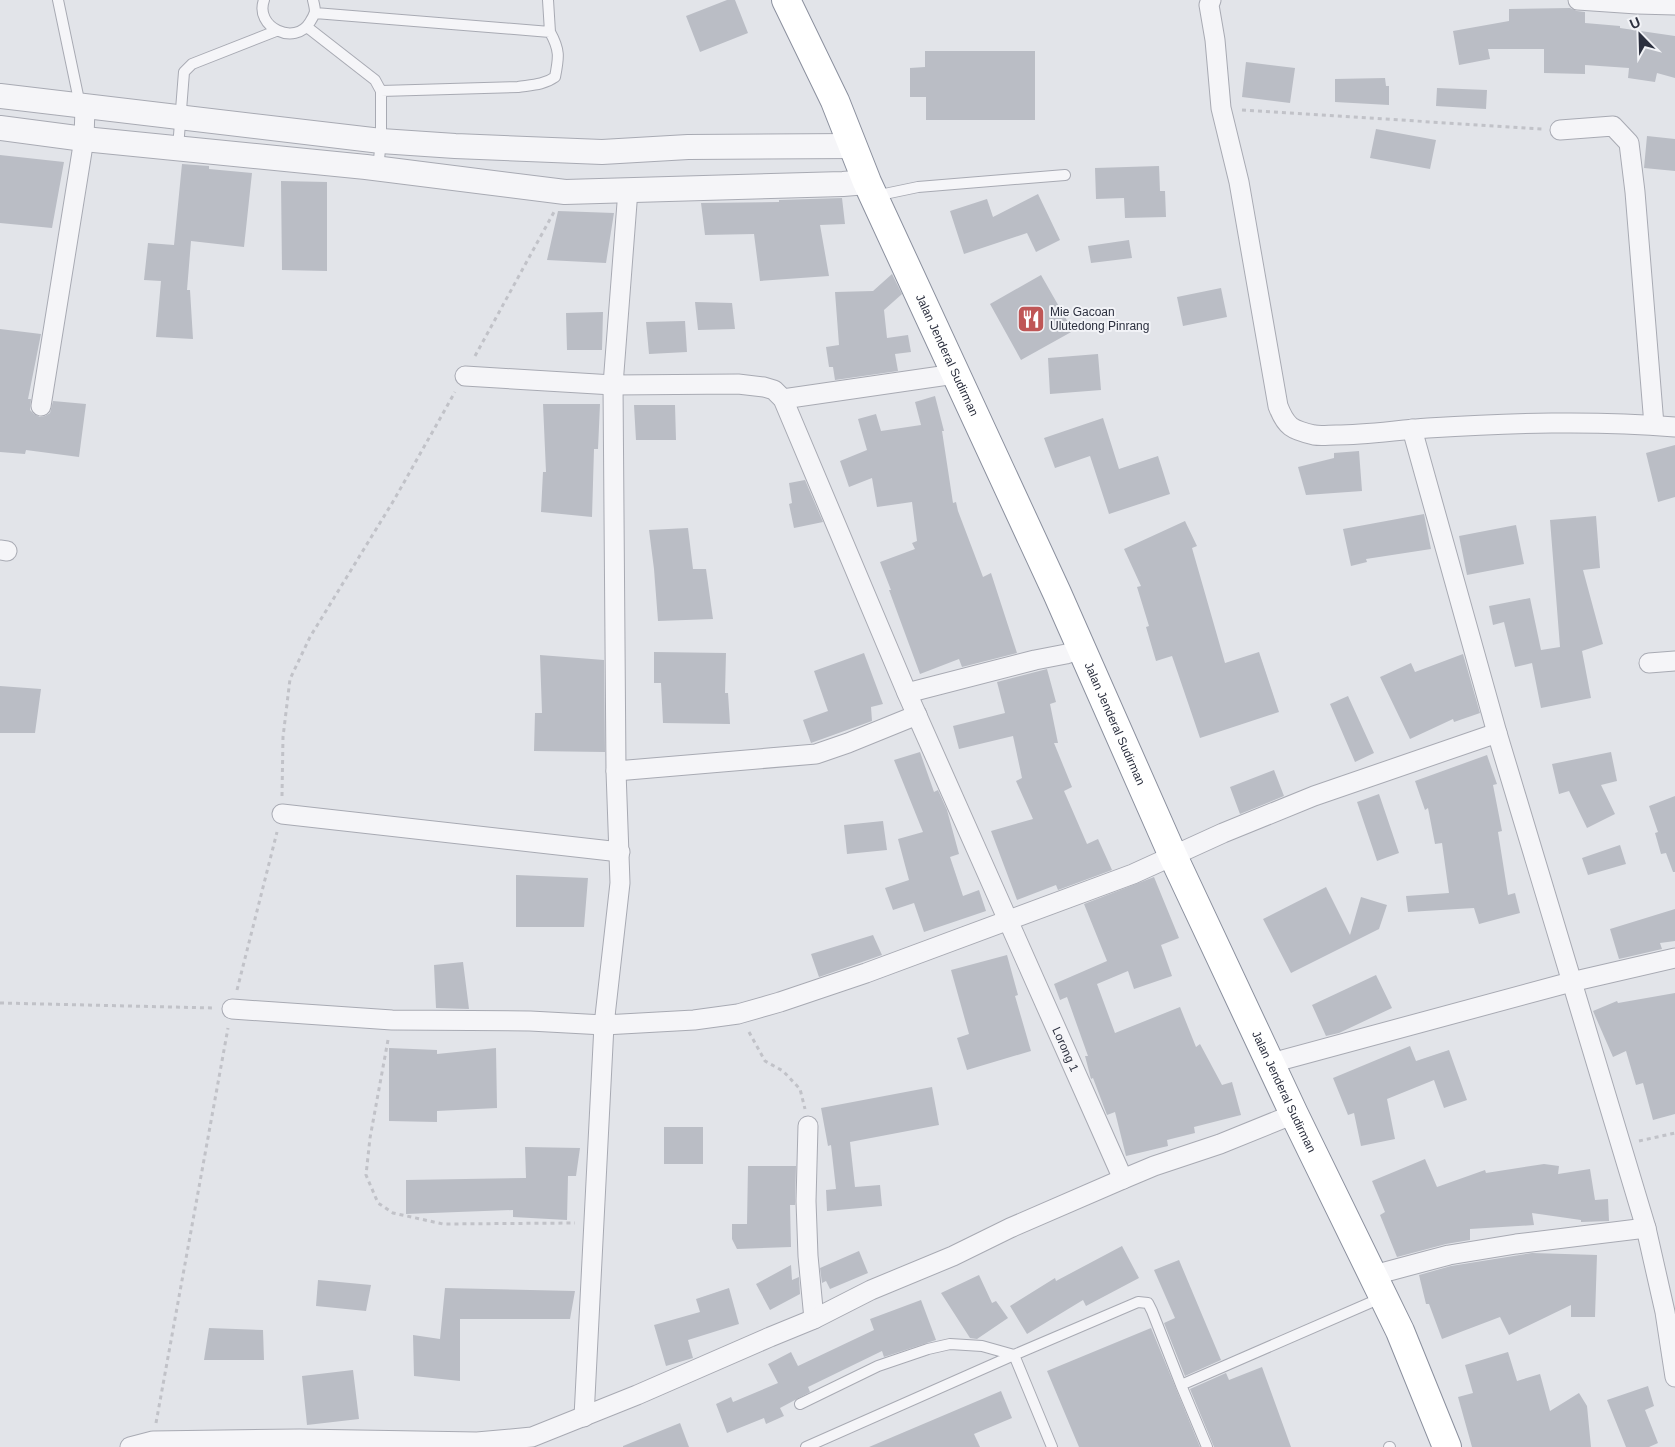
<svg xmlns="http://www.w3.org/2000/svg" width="1675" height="1447" font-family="Helvetica,sans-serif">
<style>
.building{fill:#babdc5}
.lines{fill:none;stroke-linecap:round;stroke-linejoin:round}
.service-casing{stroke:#a8aab3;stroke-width:12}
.minor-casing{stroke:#a8aab3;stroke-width:21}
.tertiary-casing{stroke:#a8aab3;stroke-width:26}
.trunk-casing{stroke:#8b909e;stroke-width:30}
.path{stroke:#c1c2c8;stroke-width:3;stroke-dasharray:4 4;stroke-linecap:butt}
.service{stroke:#f5f5f8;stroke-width:10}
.minor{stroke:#f5f5f8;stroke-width:19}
.tertiary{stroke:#f5f5f8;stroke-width:24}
.trunk{stroke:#fff;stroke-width:28}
.labels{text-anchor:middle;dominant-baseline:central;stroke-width:4;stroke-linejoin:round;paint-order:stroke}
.poi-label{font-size:12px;fill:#2c303f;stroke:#f2f3f7;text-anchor:start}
.street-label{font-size:12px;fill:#2c303f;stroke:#f2f3f7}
</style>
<rect width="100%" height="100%" fill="#e2e4e9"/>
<path class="building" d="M 727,0 L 735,0 L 748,33 L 700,52 L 686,16 Z
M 1570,8 L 1577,11 L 1585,12 L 1585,23 L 1620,26 L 1620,28 L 1675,36 L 1675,78 L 1657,73 L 1655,82 L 1628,78 L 1629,68 L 1585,65 L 1585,74 L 1544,73 L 1544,49 L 1488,49 L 1490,59 L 1459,65 L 1453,31 L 1509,21 L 1509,9 Z
M 925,51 L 1035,51 L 1035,120 L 926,120 L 926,97 L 910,97 L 910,68 L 925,67 Z
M 1246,62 L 1295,68 L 1290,103 L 1242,97 Z
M 1385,78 L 1386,86 L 1389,86 L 1389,105 L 1335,102 L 1335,79 Z
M 1437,88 L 1487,90 L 1486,109 L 1436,106 Z
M 1376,129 L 1436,140 L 1430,169 L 1370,158 Z
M 1647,136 L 1675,139 L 1675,171 L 1644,168 Z
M 0,155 L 64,162 L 52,228 L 0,223 Z
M 182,164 L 209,166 L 209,169 L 252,173 L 244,247 L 191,241 L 187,290 L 190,290 L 193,339 L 156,337 L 161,281 L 144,280 L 148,243 L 174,245 Z
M 1159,166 L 1160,191 L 1165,191 L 1166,217 L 1125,218 L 1124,198 L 1096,199 L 1095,168 Z
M 281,181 L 327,182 L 327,271 L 282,270 Z
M 1038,194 L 1060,240 L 1036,252 L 1027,233 L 964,254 L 950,211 L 987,199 L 993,217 Z
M 842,198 L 845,224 L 820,225 L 829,276 L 760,281 L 754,234 L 705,235 L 701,203 L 779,202 L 779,200 Z
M 558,211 L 614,213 L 606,263 L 547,260 Z
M 1129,240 L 1132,258 L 1091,263 L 1088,246 Z
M 892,274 L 902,294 L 884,310 L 887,338 L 908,335 L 911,352 L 895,354 L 898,371 L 835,380 L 833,367 L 829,367 L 826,347 L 839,345 L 835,292 L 873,291 Z
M 1041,275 L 1073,331 L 1021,360 L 990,304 Z
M 1221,288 L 1227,317 L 1183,326 L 1177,297 Z
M 695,302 L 732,303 L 735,329 L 698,330 Z
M 603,312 L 602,350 L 567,350 L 566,313 Z
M 685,321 L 687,352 L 649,354 L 646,322 Z
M 0,329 L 41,334 L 28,399 L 31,399 L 30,410 L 34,414 L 40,417 L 45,416 L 50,413 L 53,401 L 86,404 L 79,457 L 26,450 L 25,454 L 0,452 Z
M 1098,354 L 1101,390 L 1050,394 L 1048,358 Z
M 935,396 L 944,431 L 942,431 L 953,503 L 956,502 L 958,511 L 983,577 L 991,573 L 1017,653 L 962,667 L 959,659 L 920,674 L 889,590 L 891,590 L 880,562 L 915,549 L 912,543 L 917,541 L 912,502 L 877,507 L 872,478 L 849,487 L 840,461 L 867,450 L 858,419 L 876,414 L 881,431 L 921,425 L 915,402 Z
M 543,404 L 600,404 L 598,449 L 594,449 L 592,517 L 541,512 L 543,472 L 546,472 Z
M 634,405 L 675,405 L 676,440 L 636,440 Z
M 1103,418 L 1119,469 L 1158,456 L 1170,494 L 1109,514 L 1090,456 L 1055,468 L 1044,438 Z
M 1675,445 L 1675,497 L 1658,502 L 1646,453 Z
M 1359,451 L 1362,491 L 1306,495 L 1298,467 L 1334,458 L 1334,453 Z
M 805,480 L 823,522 L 794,528 L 789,504 L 792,503 L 789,483 Z
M 1424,514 L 1431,549 L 1366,559 L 1367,562 L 1351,566 L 1343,529 Z
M 1596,516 L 1600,568 L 1583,570 L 1603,644 L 1582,651 L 1591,698 L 1541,708 L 1532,663 L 1515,667 L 1504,622 L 1493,625 L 1489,606 L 1530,598 L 1541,650 L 1560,647 L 1550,520 Z
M 1185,521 L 1197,546 L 1192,548 L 1225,663 L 1259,652 L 1279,712 L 1200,738 L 1172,656 L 1156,661 L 1146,627 L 1149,626 L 1137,587 L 1141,586 L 1124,549 Z
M 1516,525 L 1524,564 L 1467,575 L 1459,536 Z
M 688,528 L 693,569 L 706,569 L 713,619 L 658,621 L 654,569 L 649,530 Z
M 654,652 L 726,653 L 725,693 L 728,693 L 730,724 L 663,723 L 661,683 L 654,683 Z
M 864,653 L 883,704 L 871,707 L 872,721 L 811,743 L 803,720 L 828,711 L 814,671 Z
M 1463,654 L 1480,713 L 1454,722 L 1453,719 L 1410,739 L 1380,677 L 1411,663 L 1415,672 Z
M 540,655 L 604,660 L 605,752 L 534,751 L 535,713 L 542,713 Z
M 1047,669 L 1056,702 L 1050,704 L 1058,743 L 1054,743 L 1072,787 L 1064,791 L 1087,844 L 1098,839 L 1112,870 L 1058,890 L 1056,885 L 1017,900 L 991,831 L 1033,819 L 1016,781 L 1022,778 L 1013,736 L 959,749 L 953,726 L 1005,713 L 997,682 Z
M 0,686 L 41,689 L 35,733 L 0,733 Z
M 1348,696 L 1374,753 L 1355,762 L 1330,704 Z
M 920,752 L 934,792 L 938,790 L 947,810 L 959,854 L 950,857 L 963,896 L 979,890 L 986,911 L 924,932 L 914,903 L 893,910 L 885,888 L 909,880 L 898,839 L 923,832 L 894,760 Z
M 1611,752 L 1617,781 L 1601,785 L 1615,814 L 1587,828 L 1569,791 L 1559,794 L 1552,764 Z
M 1487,755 L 1497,784 L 1493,785 L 1502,831 L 1498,832 L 1508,895 L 1515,893 L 1520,913 L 1479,924 L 1474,908 L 1408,912 L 1406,896 L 1449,893 L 1442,843 L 1435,844 L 1428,808 L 1425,810 L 1415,781 Z
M 1274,770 L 1284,796 L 1240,814 L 1230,787 Z
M 1379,794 L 1399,853 L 1377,861 L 1357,802 Z
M 1675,796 L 1675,872 L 1673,872 L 1666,853 L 1661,854 L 1655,833 L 1658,832 L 1649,806 Z
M 883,821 L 887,850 L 847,854 L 844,825 Z
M 1620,845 L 1626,864 L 1588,875 L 1582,858 Z
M 516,875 L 588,878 L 584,927 L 516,927 Z
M 1154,877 L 1179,938 L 1161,945 L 1172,976 L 1134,989 L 1128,971 L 1097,984 L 1115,1033 L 1180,1007 L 1196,1047 L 1200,1044 L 1222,1085 L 1232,1082 L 1241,1115 L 1194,1127 L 1195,1133 L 1167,1140 L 1168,1146 L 1126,1156 L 1115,1112 L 1107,1115 L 1093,1078 L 1091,1079 L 1085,1056 L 1088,1056 L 1067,997 L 1060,1000 L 1054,984 L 1107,961 L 1084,904 Z
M 1326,887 L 1350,935 L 1361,897 L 1387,905 L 1379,929 L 1291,973 L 1263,919 Z
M 1675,909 L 1675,941 L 1660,943 L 1662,949 L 1619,959 L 1610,929 Z
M 873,935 L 882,955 L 819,977 L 811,954 Z
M 1007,955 L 1018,995 L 1015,996 L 1031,1051 L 967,1070 L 957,1038 L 969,1034 L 951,970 Z
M 463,962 L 469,1009 L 436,1008 L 434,965 Z
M 1376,975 L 1392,1008 L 1339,1033 L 1326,1036 L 1312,1005 Z
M 1675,993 L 1675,1114 L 1653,1120 L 1643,1083 L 1636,1085 L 1626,1051 L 1613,1057 L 1593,1011 L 1617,1001 L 1618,1003 Z
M 1410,1046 L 1416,1061 L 1449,1050 L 1467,1100 L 1444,1108 L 1434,1080 L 1387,1099 L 1395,1139 L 1361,1146 L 1354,1113 L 1348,1115 L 1333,1078 Z
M 389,1048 L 437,1050 L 437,1054 L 496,1048 L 497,1108 L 437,1111 L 437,1122 L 389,1121 Z
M 932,1087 L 939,1125 L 850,1142 L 855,1187 L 880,1185 L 882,1206 L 827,1211 L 826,1190 L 836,1189 L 831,1145 L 828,1146 L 821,1108 Z
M 664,1127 L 703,1127 L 703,1164 L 664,1164 Z
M 525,1147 L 580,1148 L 576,1176 L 568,1176 L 567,1220 L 513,1217 L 513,1210 L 406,1214 L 406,1180 L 526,1178 Z
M 1425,1159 L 1437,1187 L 1485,1170 L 1486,1173 L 1544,1164 L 1559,1166 L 1558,1174 L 1590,1169 L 1595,1200 L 1608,1199 L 1609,1221 L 1581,1222 L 1581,1220 L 1532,1213 L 1534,1225 L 1470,1229 L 1470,1240 L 1446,1244 L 1397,1257 L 1380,1215 L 1385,1212 L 1372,1181 Z
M 748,1166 L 796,1166 L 795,1205 L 790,1205 L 791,1247 L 737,1249 L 732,1239 L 732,1224 L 747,1224 Z
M 1122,1246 L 1139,1278 L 1086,1306 L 1083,1300 L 1027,1334 L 1010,1306 L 1055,1278 L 1056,1281 Z
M 859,1251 L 868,1273 L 830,1289 L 826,1281 L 822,1283 L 820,1268 Z
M 1532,1253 L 1597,1255 L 1595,1317 L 1571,1317 L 1571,1305 L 1509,1335 L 1500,1317 L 1442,1339 L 1429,1304 L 1426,1304 L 1419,1275 L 1451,1266 Z
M 1179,1260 L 1221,1360 L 1185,1376 L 1164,1323 L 1175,1318 L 1154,1270 Z
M 791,1265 L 792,1280 L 799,1277 L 800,1294 L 770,1310 L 756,1284 Z
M 979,1275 L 992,1303 L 996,1301 L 1008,1318 L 977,1339 L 970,1338 L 941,1293 Z
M 318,1280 L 371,1285 L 366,1311 L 316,1306 Z
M 445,1288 L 575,1291 L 570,1319 L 460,1319 L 460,1381 L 414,1376 L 413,1335 L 440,1339 Z
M 729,1288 L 739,1324 L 688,1340 L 693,1358 L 666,1366 L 654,1325 L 700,1312 L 696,1299 Z
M 921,1300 L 936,1340 L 884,1357 L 882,1351 L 808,1387 L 810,1392 L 780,1408 L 784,1416 L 766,1424 L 764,1418 L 727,1433 L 716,1404 L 731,1397 L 733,1402 L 778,1383 L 768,1364 L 791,1352 L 798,1366 L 874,1330 L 870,1319 Z
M 209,1328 L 263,1330 L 264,1360 L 204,1360 Z
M 1151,1328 L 1200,1447 L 1079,1447 L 1047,1371 Z
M 1508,1352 L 1517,1381 L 1540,1374 L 1550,1411 L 1579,1393 L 1587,1406 L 1591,1447 L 1472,1447 L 1458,1397 L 1473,1393 L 1465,1365 Z
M 1262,1367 L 1291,1447 L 1214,1447 L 1190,1389 L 1226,1373 L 1229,1380 Z
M 353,1370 L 359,1419 L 307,1425 L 302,1376 Z
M 1648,1386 L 1654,1406 L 1645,1410 L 1658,1443 L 1649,1447 L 1626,1447 L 1607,1400 Z
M 1001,1391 L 1012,1418 L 974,1434 L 980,1447 L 869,1447 Z
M 680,1423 L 689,1447 L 623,1447 L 623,1446 Z"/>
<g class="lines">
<g class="service-casing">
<path id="service" d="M 58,0 L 80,105
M 264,0 C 254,27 295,47 310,22 C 312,19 314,15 315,12 C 315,8 314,4 313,0
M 548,0 L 550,32
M 315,13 L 550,32 C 560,50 559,57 555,77 C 544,85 531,85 518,87 L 381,91
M 307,27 L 375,80 L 381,91 L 381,141 L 378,168
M 178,148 L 184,72 L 192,64 L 276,31
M 875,196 L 918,187 L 1065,175
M 1181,1385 L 1207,1447
M 800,1404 L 878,1366 L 928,1349 L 950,1344 L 982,1346 L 1014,1355
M 806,1447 L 1014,1355
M 1052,1447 L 1014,1355 L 1138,1302 L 1148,1303 L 1152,1311 L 1181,1385 L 1381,1298
M 1389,1447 L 1390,1447"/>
</g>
<g class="minor-casing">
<g id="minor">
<path d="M 1211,0 L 1209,5 L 1215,40 L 1221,108 L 1239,182 L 1278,406 C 1286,427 1292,430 1314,435 C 1321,436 1329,435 1336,435 C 1367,435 1397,430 1428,428 C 1510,423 1593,420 1675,427"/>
<path d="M 1578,0 L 1637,4 L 1675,5"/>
<path d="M 1560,130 L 1613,126 L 1629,143 L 1635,192 L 1654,425"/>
<path id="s1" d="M 628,190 L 613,385 L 738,384 L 764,387 L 774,390 L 783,399 L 907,693 L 1123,1179"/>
<path d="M 465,376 L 613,385 L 616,771 L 620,883 L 604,1025 L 694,1020 L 738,1014 L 780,1002 L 866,973 L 1133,874 L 1223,833 L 1314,796 L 1497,733"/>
<path d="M 783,399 L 955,374"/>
<path d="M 41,406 L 84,139 L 85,107"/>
<path d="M 1412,429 L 1497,733 L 1646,1228 L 1665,1312 L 1675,1377"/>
<path d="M 0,550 L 7,551"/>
<path d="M 1649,663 L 1675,661"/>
<path d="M 907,693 L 1035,660 L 1066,654 L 1081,649"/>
<path d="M 616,771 L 816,754 L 848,743 L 917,715"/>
<path d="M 282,814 L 620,852"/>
<path d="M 232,1009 L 392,1020 L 530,1021 L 604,1025 L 584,1417"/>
<path d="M 1271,1063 L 1571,982 L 1675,958"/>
<path d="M 808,1126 L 806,1201 L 808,1256 L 814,1319"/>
<path d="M 1374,1275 L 1449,1255 L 1516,1244 L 1646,1228"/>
<path d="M 130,1447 L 153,1441 L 300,1439 L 477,1442 L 532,1437 L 637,1395 L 770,1337 L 814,1319 L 871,1290 L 953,1256 L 1010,1228 L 1123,1179 L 1154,1166 L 1220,1144 L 1294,1114"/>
</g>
</g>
<g class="tertiary-casing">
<path id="tertiary" d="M 0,96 L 381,141 L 455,146 L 602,152 L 688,147 L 853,146
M 0,128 L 84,139 L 366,167 L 565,192 L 843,184 L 867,182"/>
</g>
<g class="trunk-casing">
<g id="trunk">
<path id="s2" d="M 786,0 L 835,101 L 867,182 L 1057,593 L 1173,856 L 1294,1114 L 1400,1331 L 1447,1447"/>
</g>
</g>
<path class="path" d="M 1242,110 L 1542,129
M 475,356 L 554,212
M 282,796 L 283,737 L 290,679 L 310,637 L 394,500 L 455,392
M 237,990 L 277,832
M 0,1003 L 214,1008
M 749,1032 L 765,1061 L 783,1071 L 800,1089 L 805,1109
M 388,1040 L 370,1138 L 366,1175 L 378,1203 L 393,1213 L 443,1224 L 575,1223
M 1639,1141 L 1675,1133
M 156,1423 L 228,1028"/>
<use href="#service" class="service"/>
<use href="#minor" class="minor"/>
<use href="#tertiary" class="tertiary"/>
<use href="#trunk" class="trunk"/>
</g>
<defs>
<g id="restaurant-square" transform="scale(1.4375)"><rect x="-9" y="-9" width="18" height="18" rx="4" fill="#bf5656" stroke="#f2f3f7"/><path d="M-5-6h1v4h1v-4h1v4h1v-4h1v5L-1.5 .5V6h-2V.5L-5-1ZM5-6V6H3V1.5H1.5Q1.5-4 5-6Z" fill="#fff"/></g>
</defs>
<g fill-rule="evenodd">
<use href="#restaurant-square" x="1031" y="319"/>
</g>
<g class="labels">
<g class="poi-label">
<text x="1050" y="312">Mie Gacoan<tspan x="1050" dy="14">Ulutedong Pinrang</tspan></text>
</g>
<g class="street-label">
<text stroke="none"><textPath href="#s2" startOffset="390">Jalan Jenderal Sudirman</textPath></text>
<text stroke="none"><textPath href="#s2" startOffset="795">Jalan Jenderal Sudirman</textPath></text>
<text stroke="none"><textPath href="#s1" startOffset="1079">Lorong 1</textPath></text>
<text stroke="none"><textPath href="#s2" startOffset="1200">Jalan Jenderal Sudirman</textPath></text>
</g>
</g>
<g transform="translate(1640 35) rotate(337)" stroke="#f2f3f7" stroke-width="4" paint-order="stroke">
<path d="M0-4L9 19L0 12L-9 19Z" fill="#2c303f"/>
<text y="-8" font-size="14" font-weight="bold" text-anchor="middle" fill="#2c303f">U</text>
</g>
</svg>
